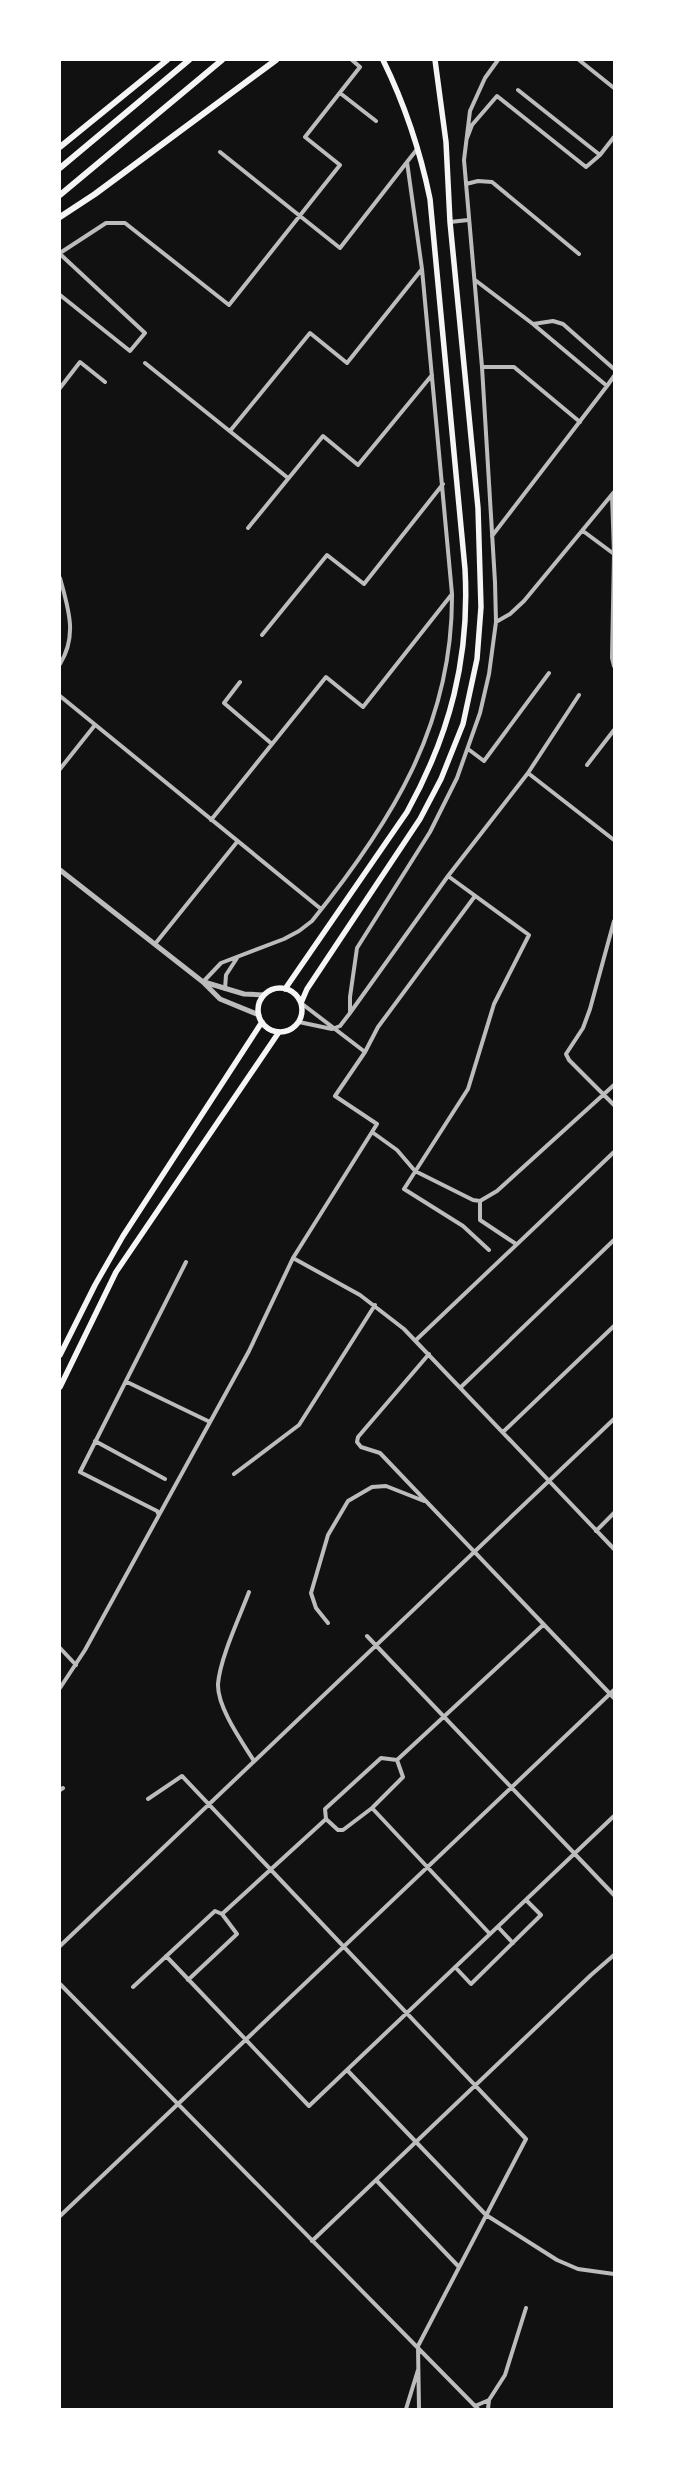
<svg xmlns="http://www.w3.org/2000/svg" width="674" height="2469" font-family="Lora,serif">
<style>
.lines{fill:none;stroke-linecap:round;stroke-linejoin:round}
.minor{stroke:#bcbcbc;stroke-width:4}
.tertiary{stroke:#bcbcbc;stroke-width:5}
.secondary{stroke:#f5f5f5;stroke-width:5.5}
.primary{stroke:#f5f5f5;stroke-width:6}
</style>
<rect width="100%" height="100%" fill="#111"/>
<g class="lines">
<path class="minor" d="M 579,60 L 614,88
M 518,90 L 600,155
M 340,93 L 376,121
M 467,138 L 472,125 L 497,96 L 586,167 L 600,155 L 614,137
M 220,152 L 340,248 L 407,162
M 466,184 L 478,181 L 492,182 L 579,254
M 450,222 L 468,220
M 60,253 L 106,223 L 125,223 L 229,305 L 340,165 L 305,137 L 360,67 L 352,60
M 60,254 L 145,333 L 130,351 L 60,295
M 475,280 L 533,324 L 607,386 L 614,376
M 533,324 L 553,321 L 563,324 L 614,369
M 145,363 L 288,478
M 482,367 L 514,367 L 580,422
M 60,388 L 80,362 L 105,382
M 230,431 L 310,333 L 347,363 L 422,269
M 612,495 L 614,554 L 612,658 L 614,666
M 248,528 L 323,436 L 358,465 L 432,375
M 583,531 L 614,554
M 492,536 L 607,386
M 60,578 C 68,608 78,635 60,664
M 496,622 L 510,614 L 524,601 L 614,492
M 262,635 L 327,555 L 364,584 L 443,484
M 240,682 L 224,703 L 272,744
M 60,696 L 321,909
M 468,749 L 484,761 L 549,673
M 587,765 L 614,730
M 60,769 L 95,725
M 528,773 L 614,840
M 211,820 L 326,677 L 363,707 L 452,594
M 448,876 L 529,935 L 494,1004 L 468,1089 L 404,1189 L 463,1226 L 489,1250
M 614,921 L 590,1009 L 583,1028 L 566,1054 L 569,1060 L 614,1105
M 155,944 L 237,842
M 203,982 L 221,963 L 284,939 L 299,931 L 312,921 C 391,823 453,725 452,594 L 422,269 L 407,162 L 418,148
M 225,989 L 226,975 L 237,958
M 301,1003 L 365,1052 L 378,1027 L 475,896
M 350,1013 L 448,876 L 528,773 L 579,695
M 299,1022 L 332,1029 L 340,1026 L 350,1013 L 350,997 L 357,948 L 430,832 L 457,778 L 480,713 L 489,674 L 496,622 L 495,582 L 482,367 L 464,160 L 470,111 L 485,78 L 498,60
M 365,1052 L 335,1096 L 377,1124 L 372,1132 L 397,1150 L 415,1171 L 473,1200 L 480,1201 L 497,1191 L 614,1085
M 480,1201 L 480,1220 L 516,1244
M 293,1258 L 360,1295 L 404,1329 L 614,1549
M 416,1340 L 614,1152
M 429,1354 L 358,1437 L 357,1442 L 361,1447 L 380,1453 L 614,1698
M 127,1382 L 210,1422
M 461,1387 L 614,1240
M 503,1432 L 614,1326
M 95,1441 L 165,1479
M 234,1474 L 299,1425 L 375,1305
M 159,1515 L 157,1511 L 80,1472 L 186,1262
M 596,1531 L 614,1513
M 249,1592 C 240,1616 220,1658 218,1684 C 217,1707 242,1742 254,1761
M 328,1623 L 316,1608 L 311,1593 L 328,1535 L 348,1501 L 372,1487 L 386,1486 L 424,1501
M 367,1636 L 614,1895
M 60,1648 L 76,1665
M 60,1688 L 85,1650 L 249,1351 L 293,1258 L 372,1132
M 60,1790 L 63,1788
M 148,1799 L 182,1776 L 526,2139 L 418,2346
M 372,1808 L 490,1934
M 326,1819 L 325,1809 L 381,1758 L 397,1760 L 543,1625
M 222,1914 L 326,1819 L 338,1830 L 343,1830 L 372,1808 L 403,1777 L 397,1760
M 498,1927 L 513,1943
M 60,1946 L 614,1419
M 166,1956 L 309,2106 L 614,1816
M 455,1967 L 471,1984 L 541,1915 L 526,1900
M 60,1984 L 478,2409
M 133,1987 L 215,1911 L 222,1914 L 237,1934 L 188,1980
M 347,2070 L 486,2215 L 557,2260 L 578,2269 L 614,2274
M 376,2180 L 459,2267
M 60,2216 L 614,1690
M 312,2241 L 591,1975 L 614,1955
M 418,2346 L 419,2409
M 475,2406 L 489,2400
M 406,2409 L 418,2370
M 488,2409 L 489,2400 L 505,2375 L 526,2308"/>
<path class="tertiary" d="M 60,870 L 203,982 L 220,999 L 259,1015
M 204,982 L 244,994 L 264,995"/>
<path class="secondary" d="M258 1010a22 22 0 1 1 44 0a22 22 0 1 1-44 0Z
M 285,989 L 407,812 C 450,734 470,658 465,569 L 430,199 C 420,150 405,105 383,60
M 301,1003 L 307,989 L 420,819 L 441,779 L 463,724 L 477,659 L 481,607 L 478,508 L 450,222 L 446,142 L 435,60
M 60,1355 L 95,1285 L 123,1236 L 262,1022
M 60,1387 L 116,1272 L 279,1032"/>
<path class="primary" d="M 60,147 L 167,60
M 60,168 L 189,60
M 60,195 L 222,60
M 60,217 L 95,194 L 276,60"/>
</g>
<rect width="674" height="2469" fill="none" stroke="#ffffff" stroke-width="122"/>
</svg>
